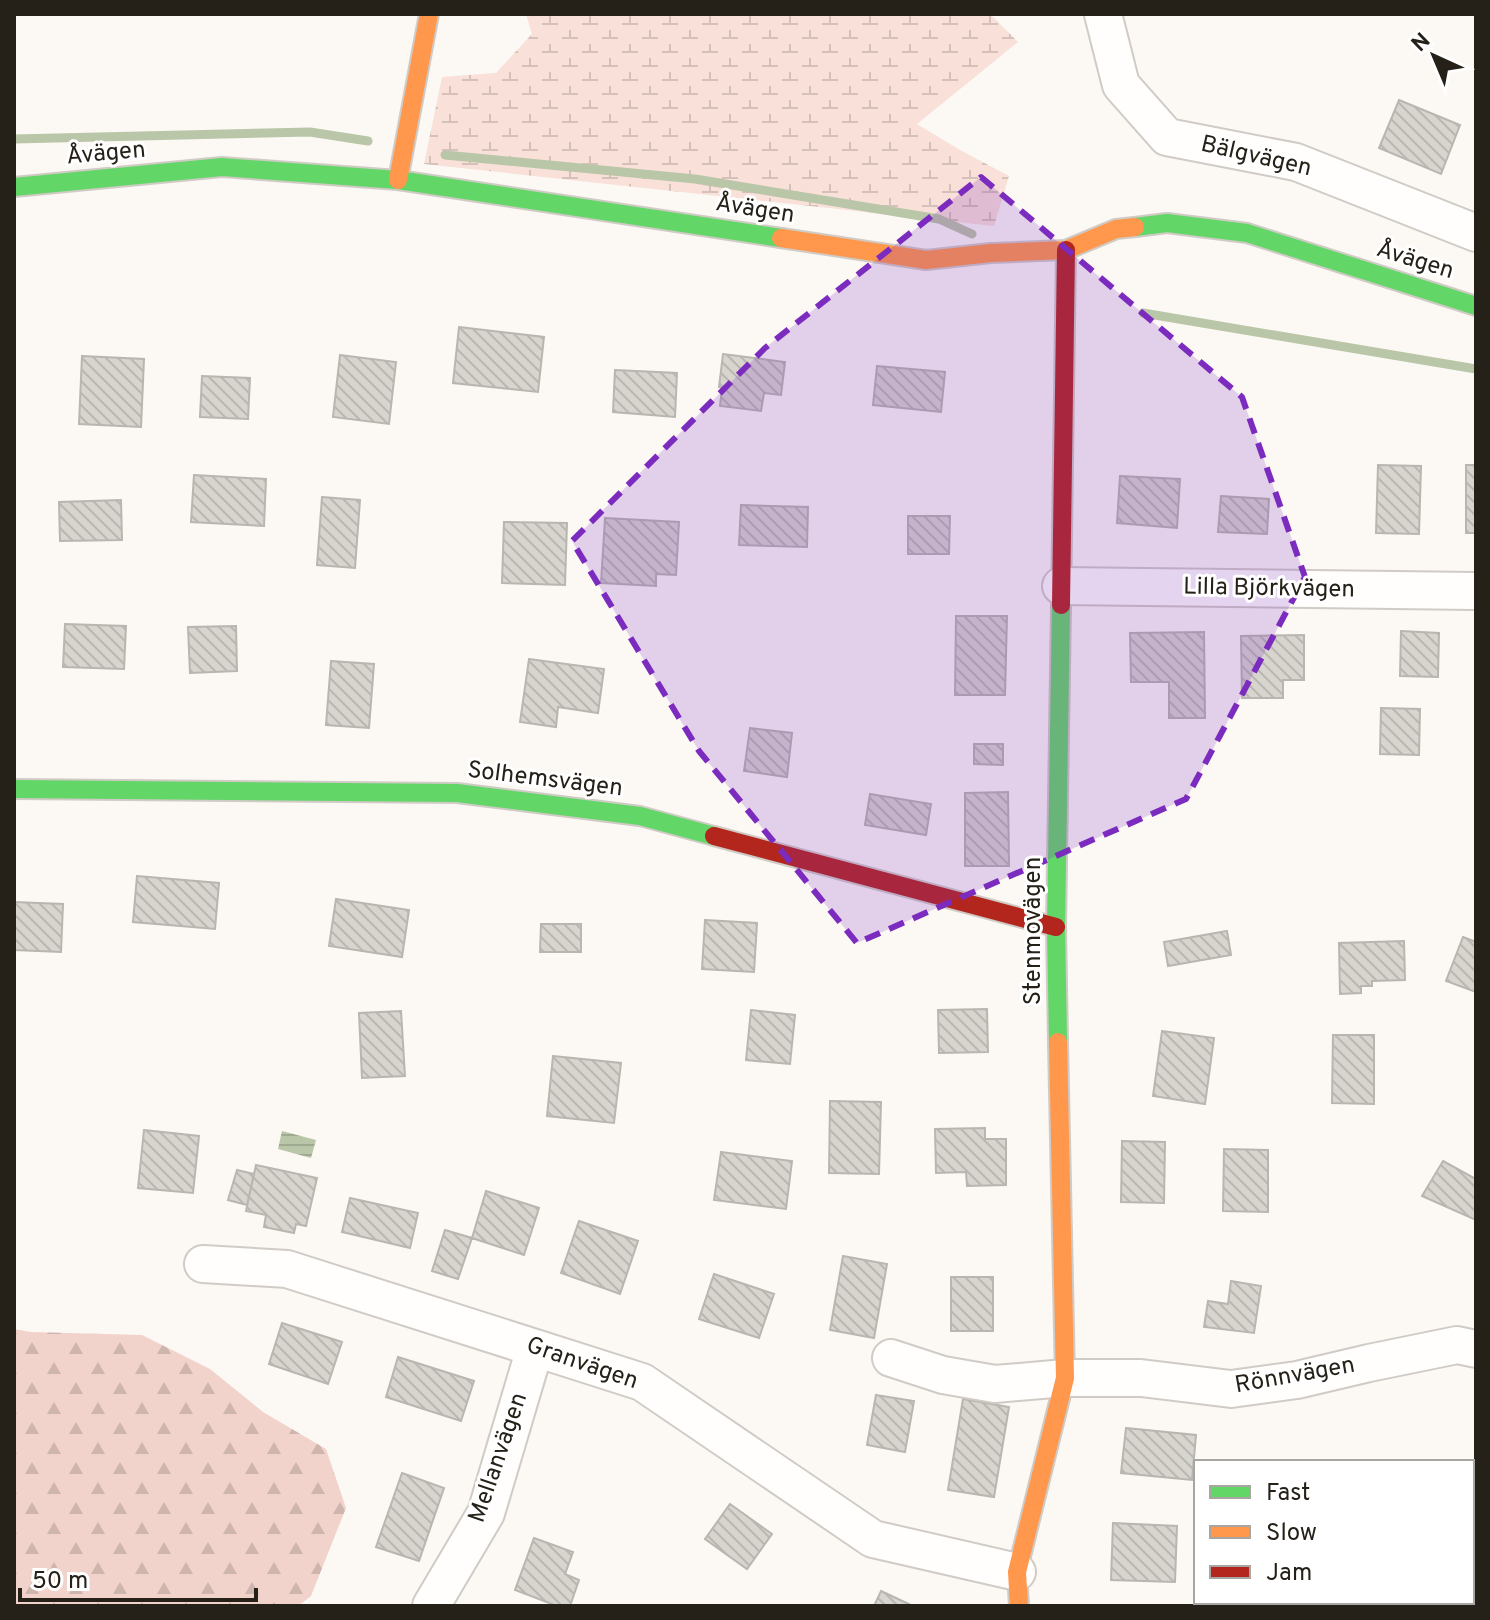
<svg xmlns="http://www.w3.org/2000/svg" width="1490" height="1620" font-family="Overpass,sans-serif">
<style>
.forest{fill:url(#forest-firs)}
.wetland{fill:url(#wetland-marsh)}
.water{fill:url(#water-rules)}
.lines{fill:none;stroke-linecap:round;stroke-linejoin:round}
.stream{stroke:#bac6a8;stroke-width:9}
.building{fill:url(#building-back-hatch);stroke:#b8b6b0;stroke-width:2}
.street-casing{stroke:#d0cbc5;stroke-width:40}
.fast-casing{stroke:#d0cbc5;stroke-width:22}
.slow-casing{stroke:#d0cbc5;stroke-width:22}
.jam-casing{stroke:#d0cbc5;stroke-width:22}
.street{stroke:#fffefd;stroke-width:36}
.fast{stroke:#63d668;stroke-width:18}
.slow{stroke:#ff974d;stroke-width:18}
.jam{stroke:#b3261e;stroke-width:18}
.marked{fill:#7b2cbf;fill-opacity:0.2;stroke:#7b2cbf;stroke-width:6;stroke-dasharray:16 10;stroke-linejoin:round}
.labels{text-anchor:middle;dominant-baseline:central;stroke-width:6;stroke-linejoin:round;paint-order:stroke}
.street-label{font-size:24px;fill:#262118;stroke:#fff}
</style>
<defs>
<pattern id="forest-firs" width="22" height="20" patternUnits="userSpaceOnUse" patternTransform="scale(2)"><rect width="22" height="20" fill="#f1d3cb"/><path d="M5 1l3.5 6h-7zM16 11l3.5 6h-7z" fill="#ceb5ae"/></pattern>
<pattern id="wetland-marsh" width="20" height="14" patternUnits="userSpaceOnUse" patternTransform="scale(2)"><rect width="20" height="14" fill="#f9e0d9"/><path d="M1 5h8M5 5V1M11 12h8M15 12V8" fill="none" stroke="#d5c0ba"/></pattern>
<pattern id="water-rules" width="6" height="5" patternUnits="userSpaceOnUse" patternTransform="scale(2)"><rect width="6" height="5" fill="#bac6a8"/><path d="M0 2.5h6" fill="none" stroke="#a0aa90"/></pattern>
<pattern id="building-back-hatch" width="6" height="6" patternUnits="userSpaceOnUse" patternTransform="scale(2)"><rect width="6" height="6" fill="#d8d5cf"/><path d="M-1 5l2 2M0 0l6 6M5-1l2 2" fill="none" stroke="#b9b7b1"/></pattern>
</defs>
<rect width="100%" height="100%" fill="#fcf8f4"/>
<path class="forest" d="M 14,1329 L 31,1332 L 142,1335 L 210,1369 L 263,1412 L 326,1449 L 346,1508 L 311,1596 L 298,1606 L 14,1606 Z"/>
<path class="wetland" d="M 526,14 L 990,14 L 1018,42 L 917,124 L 960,150 L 1009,176 L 994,226 L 424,164 L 442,77 L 496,73 L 532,34 Z"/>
<path class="water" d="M 282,1131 L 316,1140 L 311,1158 L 278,1149 Z"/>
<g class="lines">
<path class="stream" d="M 14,139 L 310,132 L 368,141
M 445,155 L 695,179 L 939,219 L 972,234
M 1143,313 L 1476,369"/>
</g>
<path class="building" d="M 1399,100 L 1460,125 L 1441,174 L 1379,148 Z
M 459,327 L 544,337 L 538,392 L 453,383 Z
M 723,354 L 785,362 L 781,395 L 764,393 L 761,411 L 720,406 L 722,388 L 719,387 Z
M 340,355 L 396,362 L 389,424 L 333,417 Z
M 82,356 L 144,359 L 141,427 L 79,424 Z
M 877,366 L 945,372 L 941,412 L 873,405 Z
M 615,370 L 677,373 L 675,417 L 613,412 Z
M 202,376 L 250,378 L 248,419 L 200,417 Z
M 1378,465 L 1421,466 L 1419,534 L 1376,533 Z
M 1466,465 L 1476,465 L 1476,533 L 1466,533 Z
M 194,475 L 266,479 L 264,526 L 191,522 Z
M 1120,476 L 1180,479 L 1177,528 L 1117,523 Z
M 1221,496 L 1269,499 L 1267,534 L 1218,532 Z
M 322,497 L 360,500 L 355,568 L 317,565 Z
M 121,500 L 122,540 L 60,541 L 59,502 Z
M 741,505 L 808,507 L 807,547 L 739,545 Z
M 908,516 L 950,516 L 949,554 L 908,554 Z
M 605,518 L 679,522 L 676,575 L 656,574 L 656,586 L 601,583 Z
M 504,522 L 567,523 L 565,585 L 502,583 Z
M 956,616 L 1007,616 L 1005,695 L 955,695 Z
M 65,624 L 126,626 L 124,669 L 63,667 Z
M 236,626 L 237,671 L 190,673 L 188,627 Z
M 1401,631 L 1439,633 L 1438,677 L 1400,676 Z
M 1204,632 L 1205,718 L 1169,718 L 1169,682 L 1131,682 L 1130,633 Z
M 1304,635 L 1304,680 L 1283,680 L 1283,698 L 1242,698 L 1241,636 Z
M 529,659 L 604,669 L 598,713 L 558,707 L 556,727 L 520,722 Z
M 331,661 L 374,664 L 369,728 L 326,725 Z
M 1381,708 L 1420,709 L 1419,755 L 1380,754 Z
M 750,728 L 792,733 L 787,777 L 744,771 Z
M 974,744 L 1003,744 L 1003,765 L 974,764 Z
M 1008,792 L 1009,866 L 965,866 L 965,793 Z
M 870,794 L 931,804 L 926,835 L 865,825 Z
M 137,876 L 219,883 L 215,929 L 133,922 Z
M 336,899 L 409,910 L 402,957 L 329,946 Z
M 14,902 L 63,904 L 61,952 L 14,950 Z
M 705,920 L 757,923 L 754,972 L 702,969 Z
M 541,924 L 581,924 L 581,952 L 540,952 Z
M 1227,931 L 1231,955 L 1168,966 L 1164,942 Z
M 1463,937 L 1476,942 L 1476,992 L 1446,981 Z
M 1404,941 L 1405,980 L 1372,981 L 1372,986 L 1361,986 L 1361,993 L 1340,994 L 1339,943 Z
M 987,1009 L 988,1052 L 939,1053 L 938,1010 Z
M 751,1010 L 795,1015 L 790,1064 L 746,1060 Z
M 401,1011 L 405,1076 L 362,1078 L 359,1013 Z
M 1162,1031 L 1214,1038 L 1205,1104 L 1153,1096 Z
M 1333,1035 L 1374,1035 L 1374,1104 L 1332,1103 Z
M 553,1056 L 621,1063 L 614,1123 L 547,1116 Z
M 830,1101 L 881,1102 L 879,1174 L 829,1173 Z
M 985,1128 L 985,1139 L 1006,1139 L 1006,1185 L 967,1186 L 966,1172 L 936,1173 L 935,1129 Z
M 144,1130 L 199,1136 L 193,1193 L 138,1188 Z
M 1122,1141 L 1165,1142 L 1164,1203 L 1121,1202 Z
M 1224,1149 L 1268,1150 L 1268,1212 L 1223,1211 Z
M 721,1152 L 792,1161 L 786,1209 L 714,1200 Z
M 1443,1161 L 1476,1179 L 1476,1220 L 1422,1196 Z
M 256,1165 L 317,1178 L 306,1226 L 296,1224 L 294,1233 L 264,1227 L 266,1215 L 246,1211 Z
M 237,1170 L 254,1174 L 247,1205 L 228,1200 Z
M 486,1191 L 539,1208 L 524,1255 L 472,1238 Z
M 350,1198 L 418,1213 L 410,1248 L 342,1232 Z
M 579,1221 L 638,1241 L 620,1294 L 561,1273 Z
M 445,1230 L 472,1238 L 458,1279 L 432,1271 Z
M 843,1256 L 887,1264 L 874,1338 L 830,1330 Z
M 714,1274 L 774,1294 L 759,1338 L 699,1319 Z
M 951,1277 L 993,1277 L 993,1331 L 951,1331 Z
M 1231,1281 L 1261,1286 L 1254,1333 L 1204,1327 L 1208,1301 L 1228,1304 Z
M 282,1323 L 342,1342 L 328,1384 L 269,1364 Z
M 398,1357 L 474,1381 L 461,1421 L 386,1397 Z
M 876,1395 L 914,1401 L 905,1452 L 867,1445 Z
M 963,1399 L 1009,1407 L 994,1497 L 948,1490 Z
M 1126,1428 L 1196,1435 L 1192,1480 L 1121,1473 Z
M 402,1473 L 444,1488 L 419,1561 L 376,1547 Z
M 730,1504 L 772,1534 L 747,1569 L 705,1539 Z
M 1113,1523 L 1177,1526 L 1175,1582 L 1111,1580 Z
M 534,1538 L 573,1552 L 565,1574 L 579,1580 L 570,1606 L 557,1606 L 515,1590 Z
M 881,1591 L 913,1606 L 874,1606 Z"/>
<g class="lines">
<g class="street-casing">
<path id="street" d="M 1103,14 L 1121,85 L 1167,137 L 1296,162 L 1476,233
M 1061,586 L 1476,591
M 203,1264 L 287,1269 L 642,1382 L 873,1539 L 1017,1572
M 891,1358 L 943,1375 L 995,1384 L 1065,1378 L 1141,1378 L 1231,1389 L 1297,1380 L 1369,1363 L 1457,1345 L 1476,1349
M 431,1606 L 486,1513 L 535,1348"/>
</g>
<g class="fast-casing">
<path id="fast" d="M 14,187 L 222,167 L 398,180 L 781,238
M 1135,227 L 1167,223 L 1247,233 L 1476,306
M 14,789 L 457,793 L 640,816 L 714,836
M 1058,1042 L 1056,927 L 1061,605"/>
</g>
<g class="slow-casing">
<path id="slow" d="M 398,180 L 429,14
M 781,238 L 926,260 L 991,253 L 1066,250 L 1116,229 L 1135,227
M 1019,1606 L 1017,1572 L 1065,1378 L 1058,1042"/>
</g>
<g class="jam-casing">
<path id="jam" d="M 1061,605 L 1066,250
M 714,836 L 1056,927"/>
</g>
<use href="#street" class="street"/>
<use href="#fast" class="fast"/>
<use href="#slow" class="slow"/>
<use href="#jam" class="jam"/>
</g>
<path class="marked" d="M 981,177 L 1242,397 L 1305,577 L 1186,799 L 857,943 L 699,751 L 572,541 L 765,348 Z"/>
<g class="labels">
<g class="street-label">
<text transform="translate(106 154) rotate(-5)">Åvägen</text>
<text transform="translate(1256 157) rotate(13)">Bälgvägen</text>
<text transform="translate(755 210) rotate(9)">Åvägen</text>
<text transform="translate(1415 261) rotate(17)">Åvägen</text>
<text transform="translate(1269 589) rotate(1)">Lilla Björkvägen</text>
<text transform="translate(545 780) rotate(7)">Solhemsvägen</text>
<text transform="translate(1034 931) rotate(-90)">Stenmovägen</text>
<text transform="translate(582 1364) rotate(19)">Granvägen</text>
<text transform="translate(1295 1376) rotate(-10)">Rönnvägen</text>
<text transform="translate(499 1458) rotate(-71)">Mellanvägen</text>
</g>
</g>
<rect width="1490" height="1620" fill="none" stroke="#262118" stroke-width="32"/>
<rect x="1194" y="1460" width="280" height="144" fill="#ffffff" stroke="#a8a6a3" stroke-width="2"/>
<rect x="1210" y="1486" width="40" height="12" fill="#63d668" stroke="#a8a6a3" stroke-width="2"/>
<text x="1266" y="1500" font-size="24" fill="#262118">Fast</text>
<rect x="1210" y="1526" width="40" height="12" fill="#ff974d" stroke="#a8a6a3" stroke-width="2"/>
<text x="1266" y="1540" font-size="24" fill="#262118">Slow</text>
<rect x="1210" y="1566" width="40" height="12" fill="#b3261e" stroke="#a8a6a3" stroke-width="2"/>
<text x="1266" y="1580" font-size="24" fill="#262118">Jam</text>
<g transform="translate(1434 56) rotate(316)" stroke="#ffffff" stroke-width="6" paint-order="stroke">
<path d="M0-6L14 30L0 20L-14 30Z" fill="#262118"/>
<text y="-12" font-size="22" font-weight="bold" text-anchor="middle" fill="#262118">N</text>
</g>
<path d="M20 1588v12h236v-12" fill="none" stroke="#262118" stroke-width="4"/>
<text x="32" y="1588" font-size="24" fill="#262118" stroke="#ffffff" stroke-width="6" paint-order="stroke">50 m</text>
</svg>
